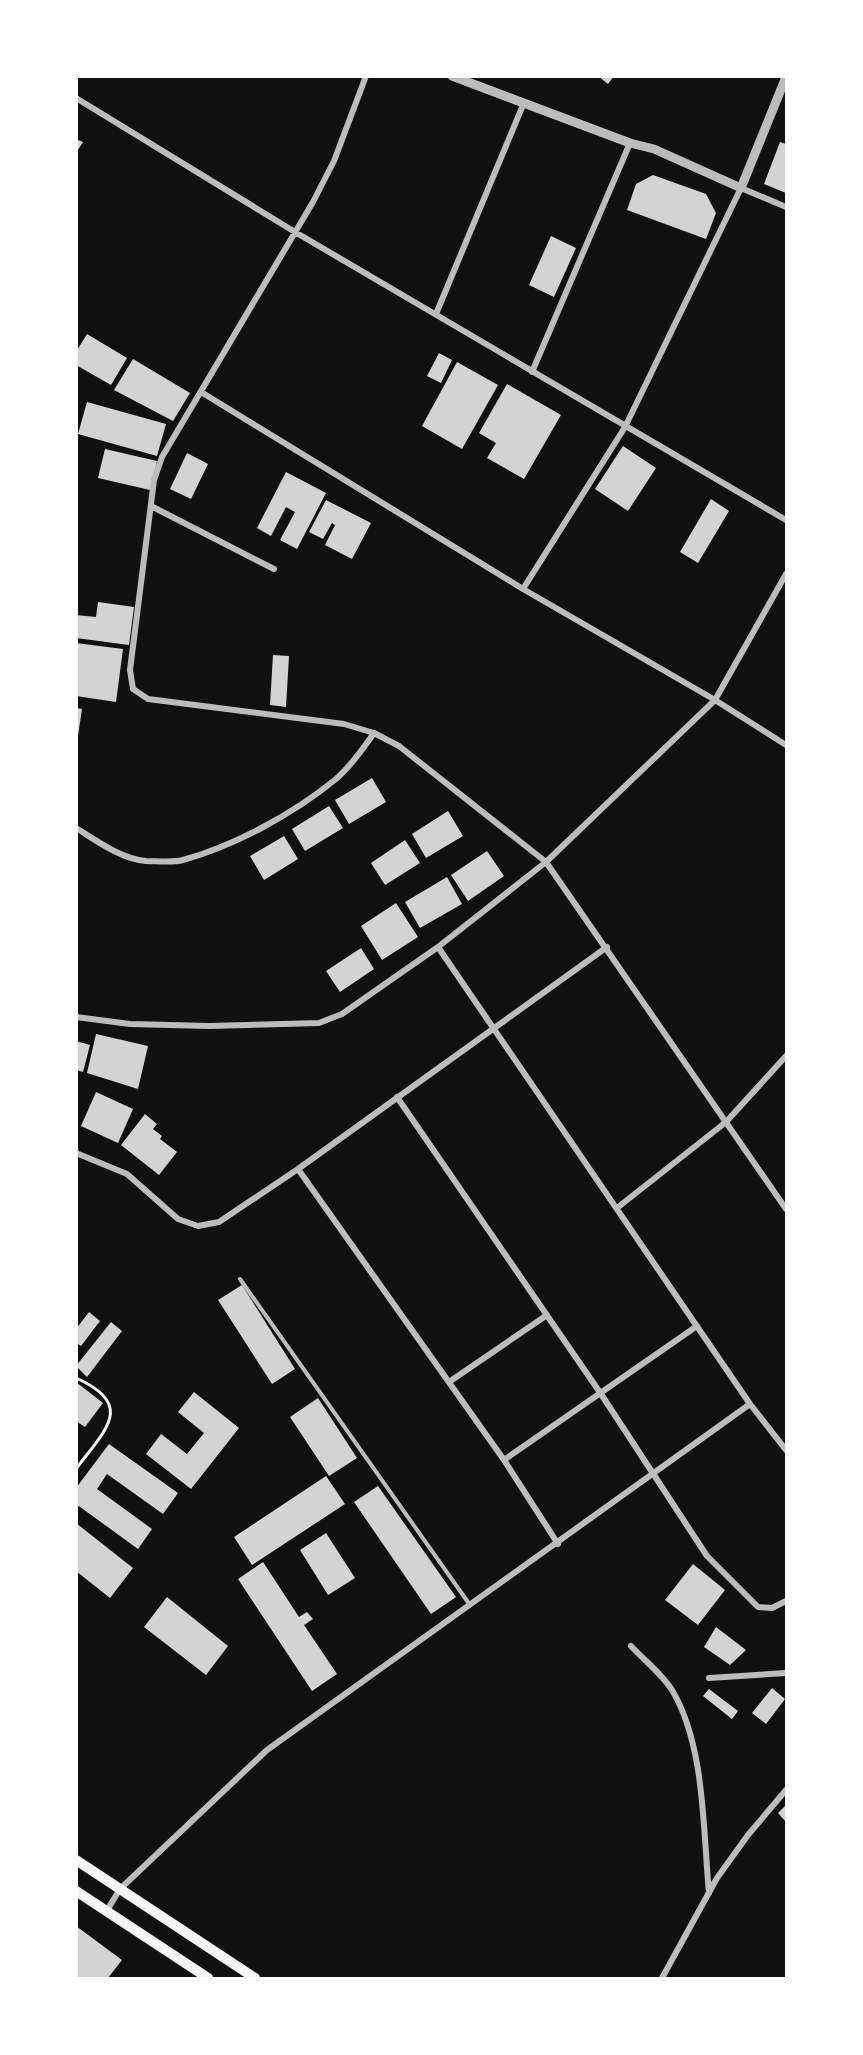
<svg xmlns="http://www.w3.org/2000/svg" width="863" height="2055" font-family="'Fira Sans Condensed',sans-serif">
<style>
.building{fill:#d3d3d3}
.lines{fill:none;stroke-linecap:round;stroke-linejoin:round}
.path{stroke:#f5f5f5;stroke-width:3}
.service{stroke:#bcbcbc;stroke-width:4}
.minor{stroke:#bcbcbc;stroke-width:6}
.tertiary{stroke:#bcbcbc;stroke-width:9}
.secondary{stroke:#f5f5f5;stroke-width:10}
</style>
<rect width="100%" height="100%" fill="#111"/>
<path class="building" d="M 598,76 L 614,76 L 608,84 Z
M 76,139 L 83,142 L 76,153 Z
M 780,142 L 786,144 L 786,193 L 764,184 Z
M 653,175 L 706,194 L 716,213 L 706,239 L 627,210 L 636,184 Z
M 551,236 L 576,248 L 554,297 L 529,285 Z
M 87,334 L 127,358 L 111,385 L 76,365 L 76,352 Z
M 439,353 L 452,360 L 441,383 L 427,376 Z
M 133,359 L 190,393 L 173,421 L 114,390 Z
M 457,362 L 498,385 L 462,449 L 422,426 Z
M 507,384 L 561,415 L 524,479 L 487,458 L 496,443 L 479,433 Z
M 87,402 L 166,424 L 157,456 L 78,434 Z
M 623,446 L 656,468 L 628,511 L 595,489 Z
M 105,449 L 157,461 L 150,490 L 98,478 Z
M 187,453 L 208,464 L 191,499 L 170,489 Z
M 286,472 L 326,493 L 297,549 L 280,540 L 295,512 L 286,507 L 271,536 L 257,528 Z
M 711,499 L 729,511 L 698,563 L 680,552 Z
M 326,500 L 371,523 L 352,559 L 325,545 L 335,525 L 332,523 L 323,539 L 309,532 Z
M 98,602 L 134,607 L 129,645 L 76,638 L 76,615 L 96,617 Z
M 76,643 L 123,649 L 116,702 L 76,696 Z
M 273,655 L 289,656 L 286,707 L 270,705 Z
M 76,708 L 82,709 L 78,736 L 76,736 Z
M 372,778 L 386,802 L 349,824 L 335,800 Z
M 329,806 L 343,828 L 305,851 L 292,829 Z
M 448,811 L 463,836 L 426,858 L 412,834 Z
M 284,836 L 298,859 L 264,880 L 250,856 Z
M 405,840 L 420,863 L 385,885 L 371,863 Z
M 487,851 L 504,876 L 468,901 L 451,875 Z
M 447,877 L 462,904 L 420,928 L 405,902 Z
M 396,903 L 418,937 L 382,960 L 361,926 Z
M 361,948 L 374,969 L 340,992 L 326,971 Z
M 96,1034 L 148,1046 L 138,1089 L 87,1073 Z
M 76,1041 L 90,1045 L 83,1072 L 76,1070 Z
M 96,1092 L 133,1109 L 118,1143 L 81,1126 Z
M 145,1114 L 157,1124 L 153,1129 L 162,1136 L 160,1139 L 177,1152 L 159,1175 L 121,1145 Z
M 242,1285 L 295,1369 L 272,1384 L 218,1300 Z
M 89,1312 L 100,1321 L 81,1346 L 76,1343 L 76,1329 Z
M 111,1322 L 122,1331 L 87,1377 L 76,1366 Z
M 76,1382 L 103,1403 L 85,1427 L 76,1421 Z
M 194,1392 L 239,1428 L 191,1489 L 146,1454 L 161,1434 L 187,1454 L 204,1433 L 178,1412 Z
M 318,1398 L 357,1458 L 329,1476 L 290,1417 Z
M 109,1444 L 178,1493 L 163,1514 L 107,1474 L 97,1489 L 152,1529 L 138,1549 L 76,1504 L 76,1488 Z
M 326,1476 L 345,1504 L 252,1565 L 234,1537 Z
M 378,1486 L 456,1597 L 431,1614 L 354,1502 Z
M 76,1523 L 133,1568 L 110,1598 L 76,1571 Z
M 326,1533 L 355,1578 L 328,1595 L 300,1550 Z
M 263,1562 L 299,1617 L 307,1612 L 313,1619 L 304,1625 L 337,1674 L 312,1691 L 238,1579 Z
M 693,1564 L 725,1590 L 698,1625 L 665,1600 Z
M 167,1597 L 228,1646 L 206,1675 L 144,1627 Z
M 716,1627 L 746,1650 L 730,1665 L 704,1647 Z
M 772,1688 L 785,1699 L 766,1724 L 752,1713 Z
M 709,1689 L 738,1711 L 732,1719 L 703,1696 Z
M 786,1805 L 786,1822 L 778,1813 Z
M 76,1926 L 122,1960 L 108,1978 L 76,1978 Z"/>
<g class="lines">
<path class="path" d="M 76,1378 C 137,1405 104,1431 76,1469"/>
<path class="service" d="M 240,1279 L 470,1605"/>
<path class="minor" d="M 366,76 L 334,161 L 313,202 L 162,457 L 154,480 L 130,670 L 133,689 L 148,699 L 344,724 L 374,733 L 399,746 L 546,862 L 786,1209
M 76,98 L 295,232 L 786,520
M 436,314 L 523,105
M 532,372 L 630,143
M 201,392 L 523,589 L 715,700 L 786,745
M 151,506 L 274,569
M 523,589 L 625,427 L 741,188 L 786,207
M 76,828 C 97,841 121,859 146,861 C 157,861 172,863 183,860 C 236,845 293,814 336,779 C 351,766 363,749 374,733
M 438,947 L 750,1404 L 786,1450
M 76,1017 L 130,1024 L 209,1026 L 319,1023 L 342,1014 L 438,947 L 546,862 L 715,700 L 786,574
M 397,1097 L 601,1394 L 707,1556 L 758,1607 L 772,1608 L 786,1601
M 76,1153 L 127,1174 L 178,1219 L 198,1226 L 219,1222 L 298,1169 L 607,947
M 298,1169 L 504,1460 L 558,1544
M 617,1208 L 726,1122 L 786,1056
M 449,1382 L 547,1315
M 504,1460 L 697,1326
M 631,1646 C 644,1660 662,1674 672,1690 C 705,1745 703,1830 709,1893
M 709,1678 L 786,1673
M 106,1912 L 120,1889 L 267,1750 L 750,1404
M 662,1978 L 717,1878 L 748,1835 L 786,1790"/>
<path class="tertiary" d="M 452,76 L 630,143 L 654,149 L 741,188 L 786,77"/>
<path class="secondary" d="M 76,1860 L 255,1978
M 76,1891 L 208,1978"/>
</g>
<rect width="863" height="2055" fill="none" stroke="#ffffff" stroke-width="156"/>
</svg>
